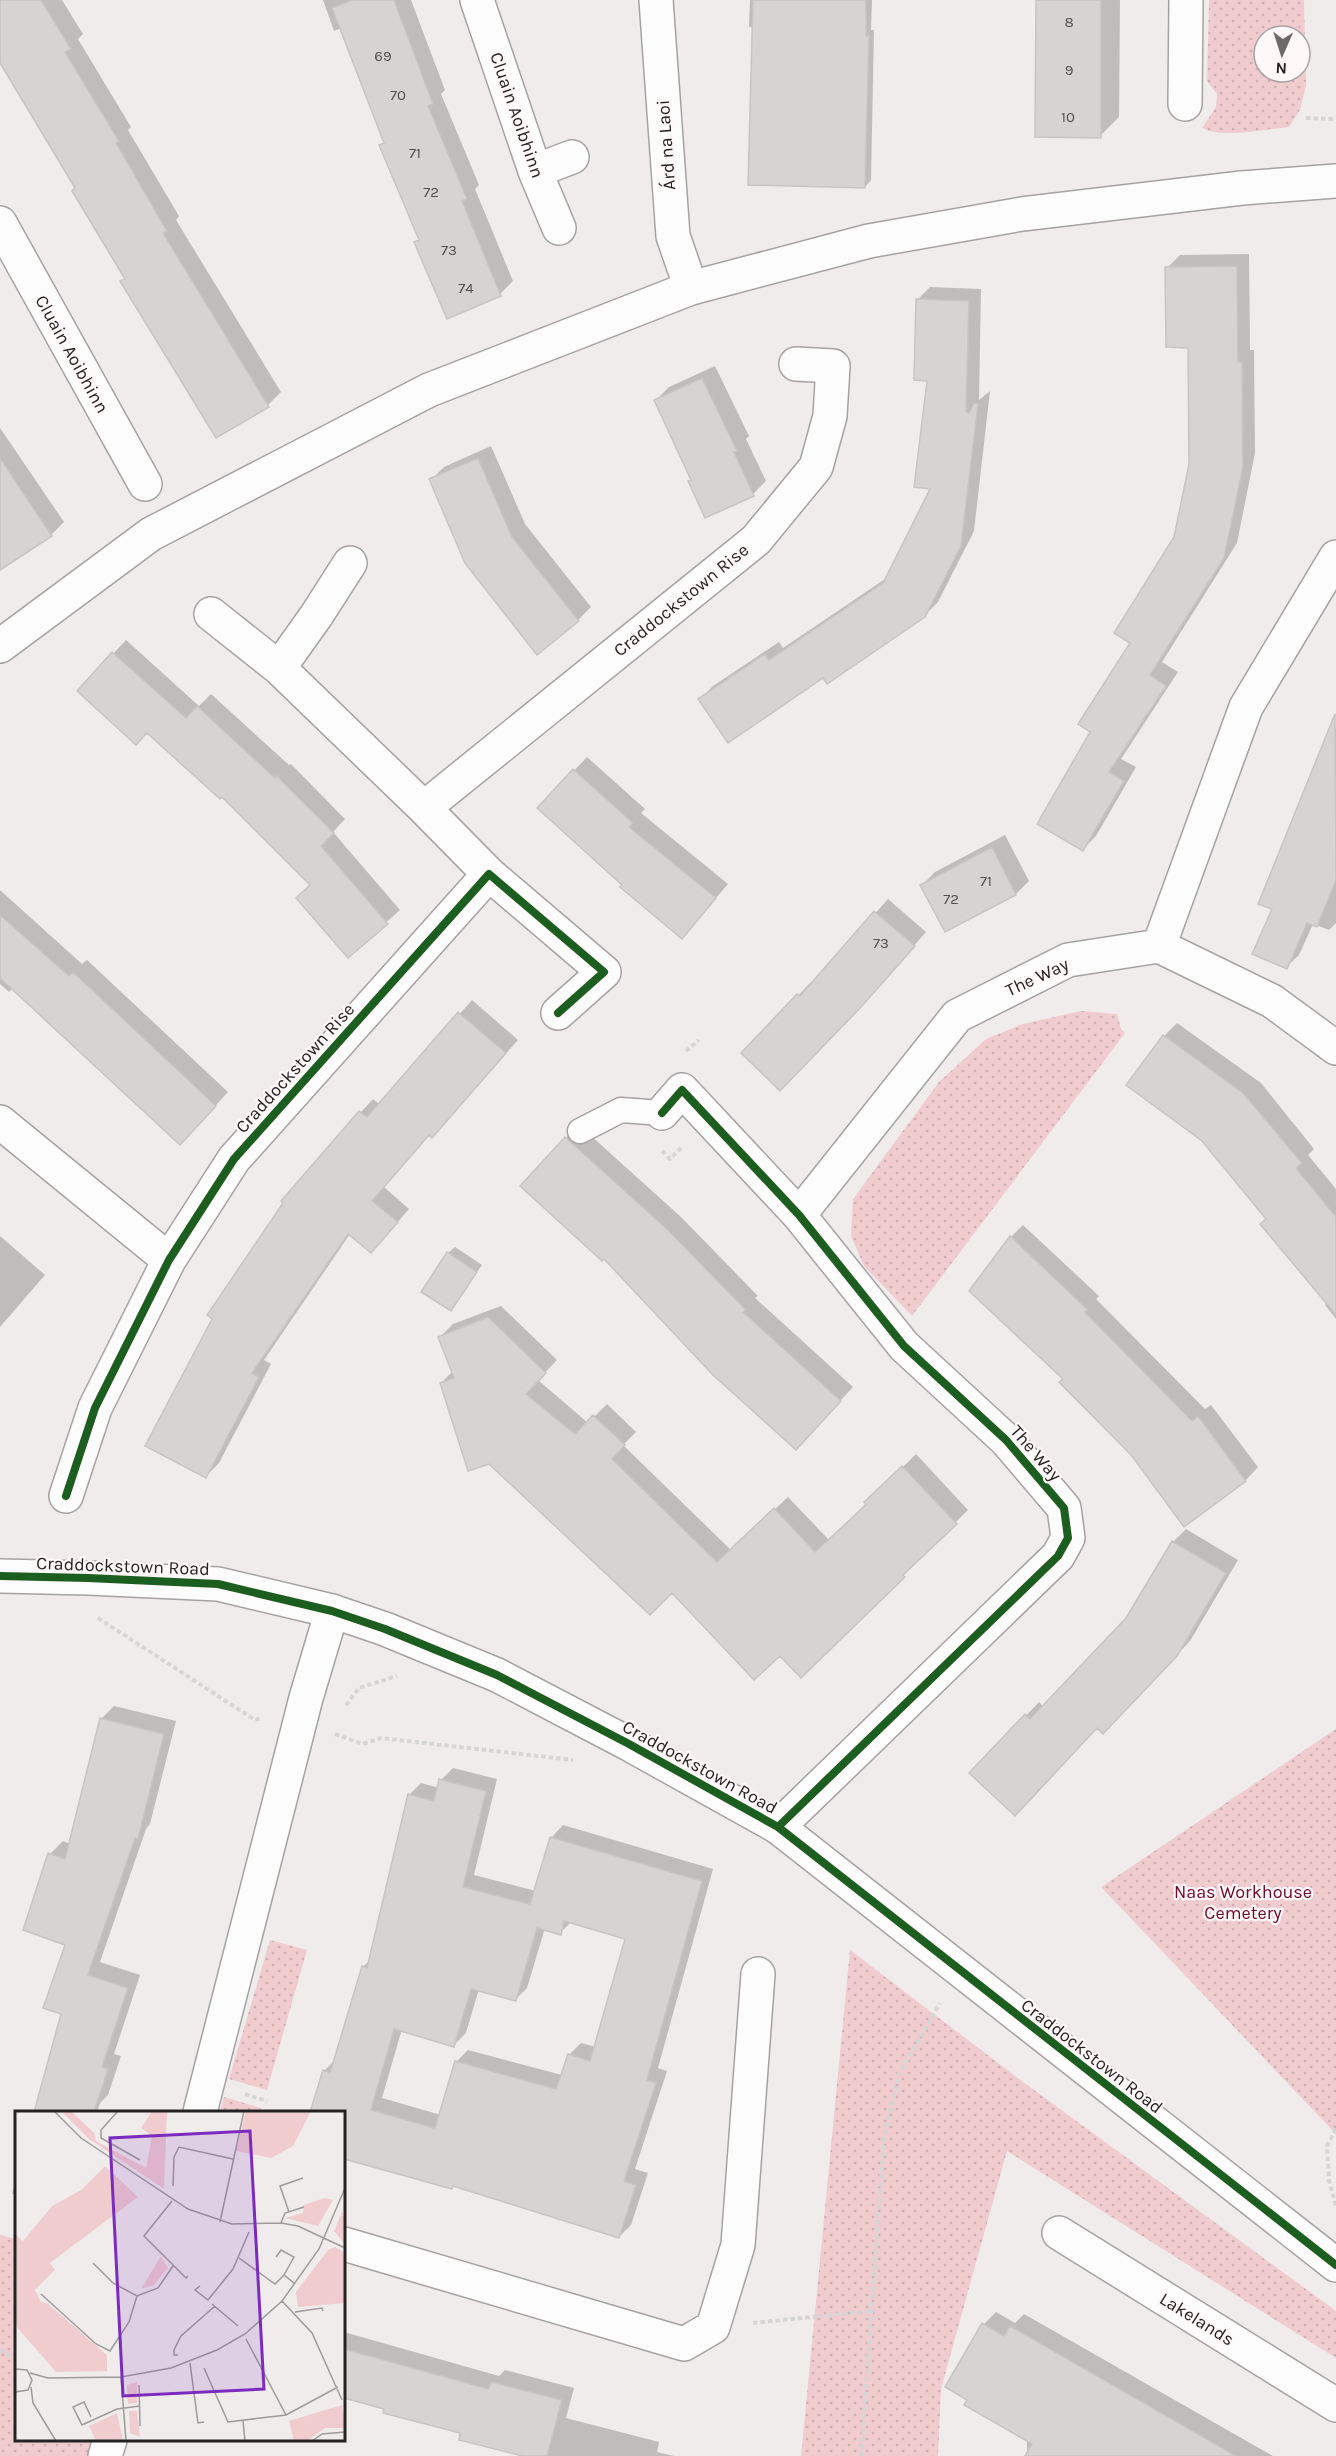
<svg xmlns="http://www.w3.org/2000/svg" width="1336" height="2456" font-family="Karla,sans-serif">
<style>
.grass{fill:url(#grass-dots);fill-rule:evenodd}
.shadow{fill:#0003;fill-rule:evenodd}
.building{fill:#d6d3d3;stroke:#c8c4c4;stroke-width:1.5;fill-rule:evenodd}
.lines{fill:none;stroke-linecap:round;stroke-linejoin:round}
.service-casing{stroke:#a6a2a2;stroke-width:27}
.minor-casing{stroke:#a6a2a2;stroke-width:36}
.tertiary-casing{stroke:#a6a2a2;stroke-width:36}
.secondary-casing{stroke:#a6a2a2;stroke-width:36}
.path{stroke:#d6d5d5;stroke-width:4;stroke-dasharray:4.5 3;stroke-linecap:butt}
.service{stroke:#fdfcfc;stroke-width:24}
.minor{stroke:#fdfcfc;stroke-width:33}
.tertiary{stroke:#fdfcfc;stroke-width:33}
.secondary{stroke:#fdfcfc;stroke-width:33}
.cycleway-casing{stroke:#fff8f9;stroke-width:11}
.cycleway{stroke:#1b5e20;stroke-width:8}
.labels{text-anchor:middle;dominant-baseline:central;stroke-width:4.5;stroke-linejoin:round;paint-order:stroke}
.number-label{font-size:15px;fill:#524f4f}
.street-label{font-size:18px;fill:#252222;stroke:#fff8f9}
.park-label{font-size:18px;fill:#6f0828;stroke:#fff8f9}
.inset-road{fill:none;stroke:#9f9b9b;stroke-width:1.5}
.view{fill:#7b2cbf;fill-opacity:0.15;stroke:#7b2cbf;stroke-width:3}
.inset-edge{fill:none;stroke:#252222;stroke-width:3}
</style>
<defs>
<pattern id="grass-dots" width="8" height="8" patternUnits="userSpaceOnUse" patternTransform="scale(1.5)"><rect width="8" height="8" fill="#f0cccf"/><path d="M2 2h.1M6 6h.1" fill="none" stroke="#ceafb1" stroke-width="1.8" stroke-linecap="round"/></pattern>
</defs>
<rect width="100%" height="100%" fill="#f1ecec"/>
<path class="grass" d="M 1209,0 L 1304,0 L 1306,85 L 1300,110 L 1289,127 C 1266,129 1222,139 1202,128 L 1216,107 L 1217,94 L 1207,81 ZM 1264,36 L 1300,36 L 1300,72 L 1264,72 Z
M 1081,1011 L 1117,1014 L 1121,1029 L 1125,1033 L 912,1316 L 864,1266 L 851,1236 L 853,1199 L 939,1082 L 986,1039 L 1023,1024 Z
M 1336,1729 L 1336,2134 L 1101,1887 Z
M 270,1940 L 307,1950 L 267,2090 L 229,2079 Z
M 850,1950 L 1015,2076 L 1336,2311 L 1336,2358 L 1007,2151 L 941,2389 L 938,2456 L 801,2456 Z
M 224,2097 L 261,2108 L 259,2112 L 220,2112 Z
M 0,2235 L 16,2239 L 16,2440 L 95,2440 L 89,2456 L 0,2456 Z"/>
<path class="shadow" d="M 0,0 L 62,0 L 83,34 L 78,39 L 131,127 L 128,130 L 179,216 L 176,220 L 281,392 L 268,405 L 122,281 L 126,278 L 0,47 Z
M 323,0 L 411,0 L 445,90 L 441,94 L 479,185 L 475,189 L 513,281 L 500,294 L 447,317 L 416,242 L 420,238 L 381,146 L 385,142 L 342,28 L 334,31 Z
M 750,0 L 872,0 L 871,30 L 874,30 L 871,180 L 865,187 L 753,27 L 749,27 Z
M 1037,0 L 1120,0 L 1119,117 L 1100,136 Z
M 1249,254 L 1250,350 L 1254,350 L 1255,453 L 1237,543 L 1162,662 L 1178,672 L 1121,759 L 1136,767 L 1096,836 L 1083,849 L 1092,732 L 1175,537 L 1191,464 L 1190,346 L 1167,268 L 1180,255 Z
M 930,287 L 981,289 L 979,400 L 990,391 L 974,531 L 938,602 L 924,616 L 824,676 L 700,699 L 713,686 L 779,642 L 783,648 L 888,577 L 933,488 L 929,379 L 917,300 Z
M 715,366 L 749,436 L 746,439 L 766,481 L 753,494 L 693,479 L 656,400 L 669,387 Z
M 0,428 L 64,522 L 51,535 L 0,569 Z
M 491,446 L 525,524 L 591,607 L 578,620 L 431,480 L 444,467 Z
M 126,640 L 199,706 L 211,694 L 289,765 L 291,764 L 345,819 L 333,832 L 400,910 L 348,956 L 312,884 L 222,795 L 147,731 L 79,691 Z
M 1336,729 L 1336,923 L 1329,930 L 1313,924 L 1299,955 L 1286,967 L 1274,909 L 1326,738 Z
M 587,757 L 645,809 L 641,813 L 728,884 L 682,937 L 539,808 Z
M 1005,835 L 1029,881 L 1016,894 L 945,930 L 922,885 L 935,872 Z
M 0,890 L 82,964 L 87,960 L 228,1092 L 193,1130 L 13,988 L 9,992 L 0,984 Z
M 888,899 L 926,932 L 874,991 L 743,1053 L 811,982 L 813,983 Z
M 472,1000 L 518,1040 L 445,1123 L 432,1136 L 430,1134 L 384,1187 L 409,1209 L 384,1238 L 350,1234 L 264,1360 L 271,1364 L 219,1463 L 206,1476 L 285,1203 L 283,1201 L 361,1112 L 373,1099 L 380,1105 Z
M 1177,1023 L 1261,1083 L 1314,1149 L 1308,1155 L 1336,1189 L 1336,1319 L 1325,1305 L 1328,1303 L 1268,1218 L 1203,1140 L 1128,1085 L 1164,1036 Z
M 579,1125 L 681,1217 L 758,1296 L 755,1298 L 853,1387 L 809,1435 L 566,1138 Z
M 1023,1225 L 1099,1296 L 1096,1299 L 1205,1409 L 1211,1405 L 1258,1467 L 1246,1480 L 1185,1525 L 1133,1455 L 1011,1237 Z
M 0,1236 L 45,1275 L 0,1327 Z
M 455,1247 L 482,1265 L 451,1309 L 448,1253 Z
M 501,1306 L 557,1360 L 538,1380 L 588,1423 L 607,1404 L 636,1432 L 623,1445 L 731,1550 L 788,1497 L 829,1540 L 916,1454 L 968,1510 L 801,1676 L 780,1654 L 672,1591 L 441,1383 L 453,1371 L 440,1337 L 453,1324 Z
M 1186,1529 L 1238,1560 L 1190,1641 L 1116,1719 L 971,1773 L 1039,1702 L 1044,1707 L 1127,1619 L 1173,1542 Z
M 114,1706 L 176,1721 L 150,1824 L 146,1829 L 100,1962 L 140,1975 L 114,2054 L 121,2056 L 108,2095 L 100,2103 L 97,2112 L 44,2112 L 75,2018 L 66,1944 L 50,1854 L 63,1841 L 70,1844 L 101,1719 Z
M 453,1768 L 497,1779 L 474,1875 L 536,1891 L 551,1838 L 563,1825 L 713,1869 L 658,2068 L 667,2071 L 635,2169 L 648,2173 L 631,2225 L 619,2237 L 454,2185 L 452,2187 L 344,2158 L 344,2112 L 312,2112 L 324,2071 L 336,2059 L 363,1967 L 371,1959 L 409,1795 L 421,1783 L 439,1788 L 441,1780 ZM 571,1922 L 627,1938 L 596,2047 L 581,2043 L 569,2055 L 562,2075 L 468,2050 L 456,2062 L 441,2115 L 382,2098 L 402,2029 L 454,2045 L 466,2033 L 479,1989 L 515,2000 L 527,1988 L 545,1928 L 560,1933 Z
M 16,2178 L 16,2195 L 12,2194 Z
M 996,2312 L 1015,2323 L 1024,2314 L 1273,2456 L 1027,2456 L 1027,2439 L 984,2324 Z
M 344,2332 L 499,2376 L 505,2370 L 574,2388 L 566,2418 L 659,2442 L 657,2452 L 674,2456 L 529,2456 L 462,2432 L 344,2396 Z"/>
<path class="building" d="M 0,0 L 41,0 L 71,49 L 65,52 L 119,141 L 116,143 L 167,231 L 163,233 L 269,407 L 216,438 L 120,281 L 125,279 L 72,191 L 75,188 L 0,63 Z
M 352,0 L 394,0 L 433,104 L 428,106 L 467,199 L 462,201 L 501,296 L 447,319 L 414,242 L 419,240 L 379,145 L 384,143 L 332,8 Z
M 753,0 L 866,0 L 866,36 L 869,36 L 865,188 L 748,185 Z
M 1036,0 L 1101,0 L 1101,138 L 1035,137 Z
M 1237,266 L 1238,362 L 1242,362 L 1243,467 L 1224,558 L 1150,675 L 1166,686 L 1109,772 L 1124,781 L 1083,851 L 1037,824 L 1090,732 L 1078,724 L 1130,643 L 1114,633 L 1174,537 L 1189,464 L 1188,348 L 1166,347 L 1165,267 Z
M 916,299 L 969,301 L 966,412 L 969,413 L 974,403 L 978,404 L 961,546 L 925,617 L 827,684 L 823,678 L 728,743 L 698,699 L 765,654 L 769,660 L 883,583 L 930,489 L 914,487 L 927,381 L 914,380 Z
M 702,378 L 737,451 L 734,452 L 754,496 L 705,518 L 688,481 L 691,480 L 654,400 Z
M 0,458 L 52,536 L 0,570 Z
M 478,458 L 512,537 L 579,621 L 537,655 L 465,563 L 429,479 Z
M 112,652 L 186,718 L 197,706 L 275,778 L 277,776 L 334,833 L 321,846 L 388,924 L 348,958 L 296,898 L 310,885 L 222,797 L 220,799 L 147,733 L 136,745 L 77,691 Z
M 1335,714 L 1336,880 L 1317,927 L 1307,923 L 1287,969 L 1252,954 L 1272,909 L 1258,904 Z
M 573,769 L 633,823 L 629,827 L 716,898 L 682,939 L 620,887 L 622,885 L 537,808 Z
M 992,847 L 1016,895 L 945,932 L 920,885 Z
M 874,911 L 915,946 L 862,1006 L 780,1091 L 741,1053 L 797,994 L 800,996 Z
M 0,915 L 69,976 L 73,972 L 216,1106 L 180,1145 L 0,978 Z
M 458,1012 L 506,1053 L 432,1138 L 429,1135 L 372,1201 L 398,1222 L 371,1253 L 348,1234 L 252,1373 L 259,1377 L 206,1478 L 145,1446 L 212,1319 L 207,1315 L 283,1203 L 281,1201 L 359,1111 L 367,1117 Z
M 1163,1035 L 1243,1093 L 1302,1163 L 1296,1168 L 1336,1217 L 1336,1315 L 1260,1224 L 1266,1219 L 1202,1141 L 1126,1085 Z
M 565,1137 L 668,1230 L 746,1310 L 743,1312 L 841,1401 L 796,1450 L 713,1375 L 604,1259 L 602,1261 L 520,1186 Z
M 1010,1236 L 1088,1310 L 1085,1312 L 1192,1421 L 1198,1416 L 1246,1481 L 1184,1527 L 1132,1456 L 1059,1382 L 1063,1379 L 969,1291 Z
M 447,1252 L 477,1272 L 451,1311 L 421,1292 Z
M 488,1317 L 546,1373 L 526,1394 L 575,1434 L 593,1415 L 625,1445 L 612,1459 L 717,1562 L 774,1508 L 815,1552 L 866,1505 L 864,1502 L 902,1466 L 957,1524 L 903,1575 L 905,1577 L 801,1678 L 780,1656 L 754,1680 L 672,1593 L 650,1615 L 489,1464 L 468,1471 L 440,1383 L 454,1378 L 438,1337 Z
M 1172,1541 L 1226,1573 L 1177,1656 L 1103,1734 L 1097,1728 L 1015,1816 L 969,1773 L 1025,1714 L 1030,1719 L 1126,1618 Z
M 100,1718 L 164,1734 L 138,1839 L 135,1838 L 88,1975 L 128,1988 L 102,2067 L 108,2069 L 94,2112 L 34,2112 L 61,2014 L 43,2008 L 65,1945 L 23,1930 L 48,1853 L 65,1859 Z
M 439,1779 L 486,1791 L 463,1887 L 530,1904 L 550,1837 L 702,1881 L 647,2080 L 656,2083 L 624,2181 L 636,2185 L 619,2238 L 453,2186 L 452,2189 L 344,2159 L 344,2112 L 310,2112 L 323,2070 L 330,2073 L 362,1966 L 367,1968 L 408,1794 L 434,1801 ZM 564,1921 L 625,1939 L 590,2061 L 568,2054 L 556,2089 L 455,2061 L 435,2128 L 371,2110 L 394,2029 L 454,2047 L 471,1989 L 516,2001 L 537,1928 L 561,1935 Z
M 982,2323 L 1004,2336 L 1010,2326 L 1236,2456 L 1025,2456 L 1032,2444 L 964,2405 L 967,2400 L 945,2387 Z
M 344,2349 L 489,2389 L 491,2382 L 562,2400 L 547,2456 L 523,2456 L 459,2440 L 460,2433 L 383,2413 L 384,2409 L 344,2398 Z"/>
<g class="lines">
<g class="service-casing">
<path id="service" d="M 580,1131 L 621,1110 L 662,1113"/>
</g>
<g class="minor-casing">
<path id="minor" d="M 477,0 L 535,171 L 559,228
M 656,0 L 673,236 L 691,288
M 1185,104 L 1186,0
M 535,171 L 572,157
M 0,223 L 145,484
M 211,614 L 279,668 L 424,808 L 489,874
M 279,668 L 316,616 L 350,563
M 424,808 L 756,540 L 816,467 L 830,416 L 833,366 L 796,364
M 1159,946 L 1246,707 L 1336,557
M 662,1113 L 682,1090 L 799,1215 L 904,1346 L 1006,1440 L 1064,1508 L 1068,1538 L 1058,1556 L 778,1827
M 0,1122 L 169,1260
M 799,1215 L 957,1016 L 1068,960 L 1159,946 L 1272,1001 L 1336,1048
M 66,1496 L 95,1408 L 169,1260 L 234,1159 L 489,874 L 604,972 L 558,1013
M 200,2112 L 306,1698 L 332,1611
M 1059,2233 L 1336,2405
M 344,2244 L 684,2344 L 713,2327 L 738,2245 L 758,1974
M 105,2456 L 110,2440"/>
</g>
<g class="tertiary-casing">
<path id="tertiary" d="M 0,1576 L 88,1578 L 218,1584 L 332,1611 L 385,1629 L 497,1675 L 629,1744 L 778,1827 L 1336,2265"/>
</g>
<g class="secondary-casing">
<path id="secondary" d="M 0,646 L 151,534 L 429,390 L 691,288 L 869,241 L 1022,214 L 1242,188 L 1336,181"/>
</g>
<path class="path" d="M 1306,118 L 1336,119
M 686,1051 L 699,1040
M 662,1151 L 670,1159 L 682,1147
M 98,1618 L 255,1720 L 261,1718
M 346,1705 L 359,1688 L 397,1676
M 335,1734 L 363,1744 L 381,1738 L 573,1760
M 245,2094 L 267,2101
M 1336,2129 L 1327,2146 L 1329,2180 L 1336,2206
M 753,2323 L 871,2311
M 0,2350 L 16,2359
M 861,2456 L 884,2138 L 899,2074 L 940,2003"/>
<use href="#service" class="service"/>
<use href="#minor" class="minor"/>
<use href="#tertiary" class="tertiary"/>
<use href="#secondary" class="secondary"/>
<g class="cycleway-casing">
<path id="cycleway" d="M 662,1113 L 682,1090 L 799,1215 L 904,1346 L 1006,1440 L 1064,1508 L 1068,1538 L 1058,1556 L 778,1827
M 66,1496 L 95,1408 L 169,1260 L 234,1159 L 489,874 L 604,972 L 558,1013
M 0,1576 L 88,1578 L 218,1584 L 332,1611 L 385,1629 L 497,1675 L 629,1744 L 778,1827 L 1336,2265"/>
</g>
<use href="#cycleway" class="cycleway"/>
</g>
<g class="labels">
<g class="number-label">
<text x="1069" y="22">8</text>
<text x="383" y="56">69</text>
<text x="1069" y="70">9</text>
<text x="398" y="95">70</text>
<text x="1068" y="117">10</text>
<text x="415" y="153">71</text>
<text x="431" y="192">72</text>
<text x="449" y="250">73</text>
<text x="466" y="288">74</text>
<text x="986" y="881">71</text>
<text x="951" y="899">72</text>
<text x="881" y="943">73</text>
</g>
<g class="street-label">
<text transform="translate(517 115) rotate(71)">Cluain Aoibhinn</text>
<text transform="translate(666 145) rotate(-94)">Árd na Laoi</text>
<text transform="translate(72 354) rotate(61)">Cluain Aoibhinn</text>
<text transform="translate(681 600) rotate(-39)">Craddockstown Rise</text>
<text transform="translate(1037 977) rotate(-25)">The Way</text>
<text transform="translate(295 1068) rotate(-48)">Craddockstown Rise</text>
<text transform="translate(1036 1453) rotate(49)">The Way</text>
<text transform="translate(123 1566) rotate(2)">Craddockstown Road</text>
<text transform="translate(700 1767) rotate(29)">Craddockstown Road</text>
<text transform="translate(1092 2056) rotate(38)">Craddockstown Road</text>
<text transform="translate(1197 2319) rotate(32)">Lakelands</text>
</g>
<g class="park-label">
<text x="1243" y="1892">Naas Workhouse<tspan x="1243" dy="21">Cemetery</tspan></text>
</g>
</g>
<g transform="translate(15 2111)">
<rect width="330" height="330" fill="#f1ecec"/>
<path d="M 46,0 L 56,0 L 79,22 L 81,30 L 131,57 L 137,25 L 126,17 L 137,0 L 152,0 L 149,78 L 74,28 ZM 231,0 L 296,0 L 278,35 L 256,47 L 221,40 ZM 90,55 L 123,86 L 35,152 L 40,159 L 20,179 L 26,191 L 33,193 L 92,244 L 92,260 L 41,261 L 0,214 L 0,123 L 8,130 L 37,95 L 66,79 ZM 309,87 L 318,89 L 303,115 L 270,107 L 288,102 L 289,94 ZM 327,101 L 330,108 L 330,133 L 319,120 ZM 320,136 L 330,142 L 330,192 L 283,196 L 281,181 L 313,139 ZM 146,145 L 153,157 L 139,174 L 126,178 ZM 122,271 L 122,292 L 113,293 L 112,274 ZM 327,294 L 330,317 L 310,317 L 292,330 L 279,330 L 274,310 ZM 114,300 L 122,300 L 125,326 L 115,322 ZM 102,302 L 108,329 L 81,330 L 74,315 Z" fill="#f0cccf"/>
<path class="inset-road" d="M 39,0 L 66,27 L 173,98 L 217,113 L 266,112 L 283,115 L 330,137M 103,0 L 86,19 L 86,27 L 125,49M 158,75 L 159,46 L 164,36 L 218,48M 157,90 L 129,125 L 171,167 L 173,165M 274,101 L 265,75 L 288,67M 205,111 L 229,0M 266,112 L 270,102 L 289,96M 261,146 L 266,139 L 279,146 L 269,164M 224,147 L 260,173 L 269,164 L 280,173M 78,152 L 98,172 L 122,185 L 143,177 L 158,155M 185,175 L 180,179 L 193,189 L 218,158 L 234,121M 26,183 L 81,233 L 95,240 L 114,211 L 122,185M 267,190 L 297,222 L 327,289M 197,193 L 223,215M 280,201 L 307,197 L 308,200M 231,228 L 271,304M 163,244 L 159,244 L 159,239 L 166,225 L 200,195M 175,252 L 183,312 L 189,311M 189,257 L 213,311 L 271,304 L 323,276M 0,258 L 12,259 L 17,269 L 13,279 L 0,281M 15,262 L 33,267 L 106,266 L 156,257 L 202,239 L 230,223 L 267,190 L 304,138 L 330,77M 106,266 L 111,330M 124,274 L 125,315M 16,276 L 18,292 L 41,330M 76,306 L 69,291 L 58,296 L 67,314 L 102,298 L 125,295M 228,310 L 230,330M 297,330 L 307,323 L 330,321"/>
<path class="view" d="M 235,20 L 249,278 L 108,285 L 95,27 Z"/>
<rect width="330" height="330" class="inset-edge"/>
</g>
<g transform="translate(1282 54) rotate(183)"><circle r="28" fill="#fff8f9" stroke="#a8a2a3" stroke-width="1.5"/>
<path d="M0-4.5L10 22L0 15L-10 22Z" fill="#6c6969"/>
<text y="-9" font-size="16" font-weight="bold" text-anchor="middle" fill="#252222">N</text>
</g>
</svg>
